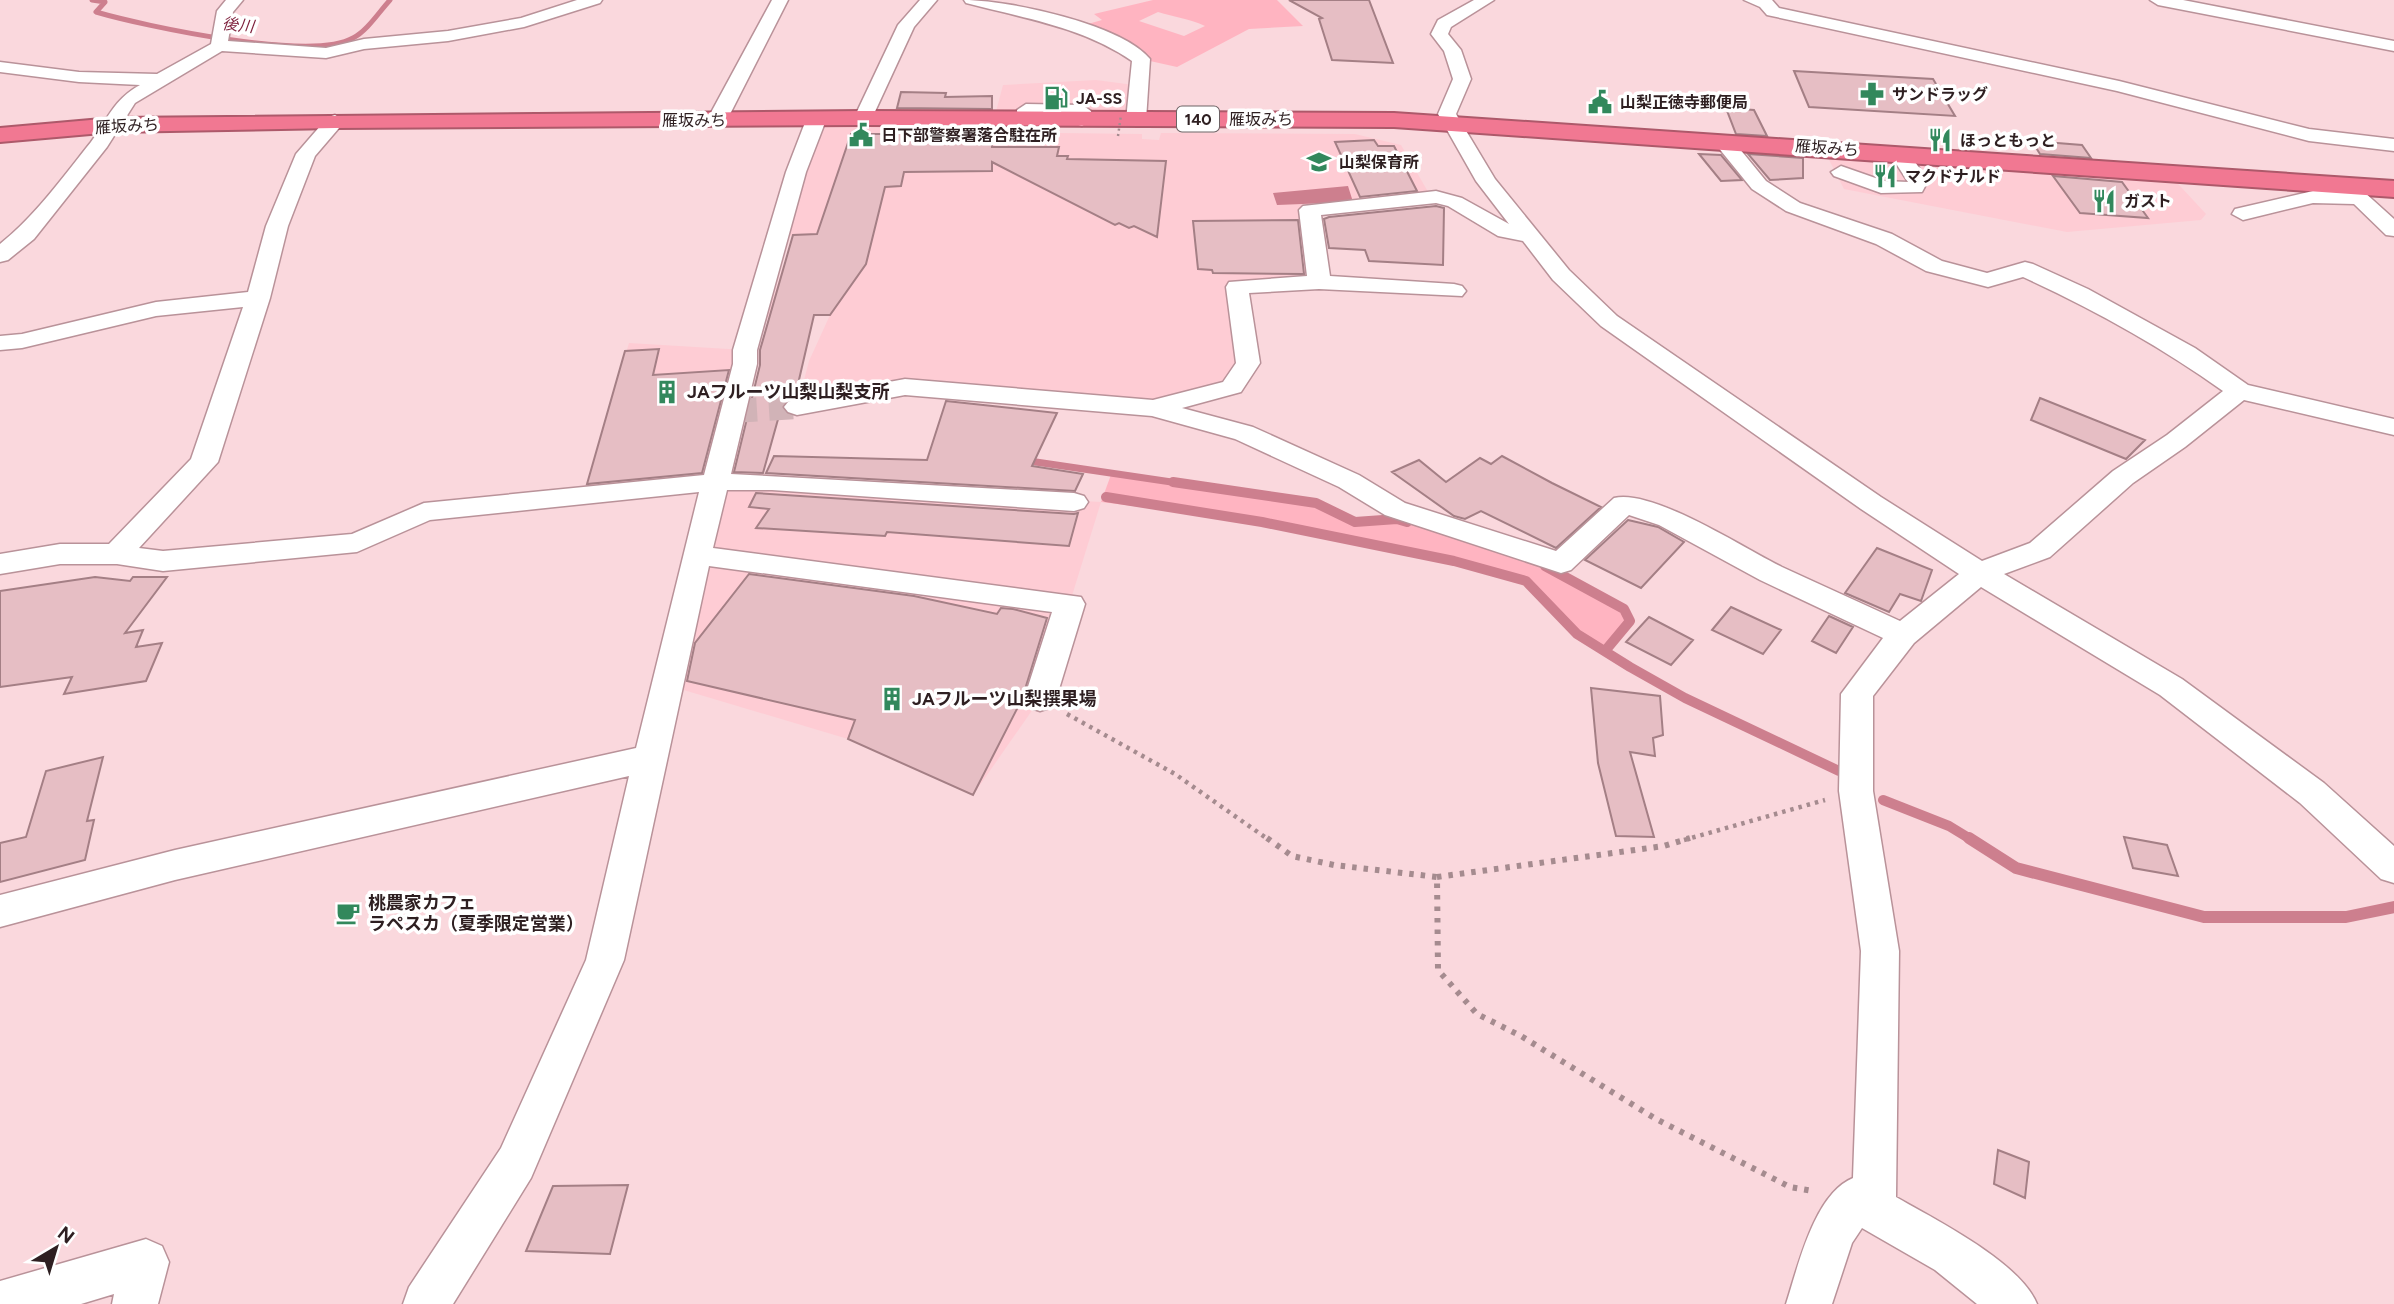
<svg xmlns="http://www.w3.org/2000/svg" width="2394" height="1304" font-family="Figtree,'Noto Sans JP',sans-serif">
<style>
.built{fill:#feccd4}
.green{fill:#ffb4c1;fill-rule:evenodd}
.water{fill:#cd7f8e}
.lines{fill:none;stroke-linecap:round;stroke-linejoin:round}
.stream-far3{stroke:#cd7f8e;stroke-width:5}
.stream-far2{stroke:#cd7f8e;stroke-width:7}
.stream-far1{stroke:#cd7f8e;stroke-width:10}
.stream{stroke:#cd7f8e;stroke-width:12}
.building{fill:#e6bec4;stroke:#a47f85;stroke-width:2}
.minor-tunnel{stroke:#d1b3b7;stroke-width:24;stroke-dasharray:24 12;stroke-linecap:butt}
.minor-casing{stroke:#b99299;stroke-width:3}
.highway-casing{stroke:#ad596a;stroke-width:4}
.path-far1{stroke:#a58b8f;stroke-width:4.5;stroke-dasharray:3.5 5;stroke-linecap:butt}
.path{stroke:#a58b8f;stroke-width:6;stroke-dasharray:4.5 7;stroke-linecap:butt}
.minor{fill:#fff;fill-rule:evenodd}
.highway{fill:#f17892;fill-rule:evenodd}
.path-bridge{stroke:#a58b8f;stroke-width:2.5;stroke-dasharray:2 3.5;stroke-linecap:butt}
.labels{text-anchor:middle;dominant-baseline:central;stroke-width:7;stroke-linejoin:round;paint-order:stroke}
.far-water-label{font-size:16px;font-style:italic;fill:#7d1f3b;stroke:#fff}
.far-poi-label{font-size:16px;font-weight:bold;fill:#2e1f21;stroke:#fff;text-anchor:start}
.shield{fill:#fff;stroke:#6d6264;stroke-width:2}
.shield-label{font-size:16px;font-weight:bold;fill:#2e1f21}
.far-street-label{font-size:16px;fill:#2e1f21;stroke:#fff}
.poi-label{font-size:18px;font-weight:bold;fill:#2e1f21;stroke:#fff;text-anchor:start}
</style>
<rect width="100%" height="100%" fill="#fad8dd"/>
<path class="built" d="M 1096,80 L 1134,85 L 1136,120 L 994,119 L 1003,85 Z
M 882,119 L 892,131 L 1142,134 L 1142,139 L 1159,140 L 1161,133 L 1355,134 L 1401,145 L 1431,197 L 1309,206 L 1319,282 L 1237,287 L 1248,363 L 1232,387 L 1153,408 L 905,387 L 797,407 L 809,361 L 830,315 L 767,317 L 793,236 L 778,235 L 816,120 Z
M 1823,148 L 2168,173 L 2206,214 L 2201,220 L 2067,232 L 1844,189 Z
M 629,343 L 745,350 L 716,481 L 1101,502 L 1040,699 L 973,795 L 848,739 L 667,685 L 715,482 L 583,495 Z"/>
<path class="green" d="M 1153,0 L 1277,0 L 1303,26 L 1249,29 L 1177,67 L 1141,59 L 1074,28 L 1102,20 L 1094,14 ZM 1158,12 C 1174,17 1190,19 1205,26 L 1184,36 L 1139,21 Z
M 1112,472 L 1316,503 L 1355,522 L 1397,519 L 1548,567 L 1624,609 L 1630,621 L 1605,651 L 1577,634 L 1526,581 L 1454,561 L 1262,522 L 1101,502 Z"/>
<path class="water" d="M 1348,186 L 1353,202 L 1277,205 L 1273,193 Z"/>
<g class="lines">
<path class="stream-far3" d="M 92,0 L 105,2 L 96,12 C 144,26 312,62 353,38 C 367,31 379,12 390,0"/>
<path class="stream-far2" d="M 1036,462 L 1185,484"/>
<path class="stream-far1" d="M 1173,482 L 1316,503 L 1355,522 L 1397,519 L 1407,522
M 1106,497 L 1262,522 L 1454,561 L 1526,581 L 1577,634 L 1630,667 L 1685,698 L 1839,771
M 1545,566 L 1624,609 L 1630,621 L 1605,651
M 1883,800 L 1949,826 L 1972,840"/>
<path class="stream" d="M 1969,838 L 2016,868 L 2204,917 L 2346,917 L 2394,907"/>
</g>
<path class="building" d="M 1289,0 L 1369,0 L 1393,63 L 1332,60 L 1319,19 L 1322,18 Z
M 1794,71 L 1933,79 L 1955,116 L 1809,107 Z
M 901,92 L 946,93 L 945,97 L 992,96 L 992,109 L 897,108 Z
M 1726,108 L 1754,110 L 1767,136 L 1736,134 Z
M 892,128 L 992,128 L 992,147 L 1059,147 L 1057,156 L 1068,156 L 1067,159 L 1166,161 L 1157,237 L 1134,226 L 1129,228 L 1119,223 L 1115,225 L 992,162 L 992,171 L 904,172 L 901,186 L 885,187 L 866,264 L 830,315 L 814,315 L 795,397 L 782,405 L 763,473 L 734,472 L 760,365 L 760,350 L 793,235 L 817,234 L 851,134 L 891,134 Z
M 1374,140 L 1378,146 L 1394,146 L 1417,191 L 1360,197 L 1335,142 Z
M 2032,141 L 2082,145 L 2091,158 L 2040,154 Z
M 1699,154 L 1721,155 L 1742,180 L 1721,181 Z
M 1748,154 L 1803,158 L 1803,178 L 1770,180 Z
M 2053,176 L 2122,182 L 2148,218 L 2080,213 Z
M 1436,206 L 1444,208 L 1443,265 L 1369,261 L 1365,250 L 1329,248 L 1324,219 L 1329,217 Z
M 1298,220 L 1304,274 L 1213,273 L 1212,270 L 1198,269 L 1193,221 Z
M 659,349 L 653,375 L 729,370 L 702,473 L 587,484 L 625,351 Z
M 2040,398 L 2145,440 L 2126,459 L 2031,420 Z
M 946,401 L 1057,413 L 1032,466 L 1083,474 L 1075,491 L 766,473 L 774,456 L 927,460 Z
M 1502,456 L 1552,483 L 1601,507 L 1556,548 L 1481,511 L 1465,519 L 1454,516 L 1392,472 L 1419,460 L 1446,482 L 1480,458 L 1491,464 Z
M 756,493 L 1074,514 L 1078,513 L 1069,546 L 887,532 L 885,536 L 756,528 L 769,509 L 749,507 Z
M 1628,520 L 1658,527 L 1684,542 L 1641,588 L 1585,560 Z
M 1877,548 L 1932,570 L 1921,601 L 1900,594 L 1889,612 L 1845,593 Z
M 749,574 L 914,596 L 997,614 L 1001,608 L 1013,609 L 1047,618 L 1022,699 L 973,795 L 848,739 L 855,720 L 687,681 L 695,643 Z
M 95,577 L 130,581 L 133,577 L 167,577 L 125,633 L 143,630 L 136,647 L 162,643 L 146,681 L 64,694 L 72,677 L 0,687 L 0,591 Z
M 1731,607 L 1781,630 L 1763,654 L 1712,630 Z
M 1829,616 L 1853,627 L 1836,653 L 1812,641 Z
M 1649,617 L 1693,640 L 1671,665 L 1626,642 Z
M 1591,688 L 1660,696 L 1663,735 L 1653,738 L 1655,756 L 1630,752 L 1654,837 L 1616,836 L 1598,763 Z
M 103,757 L 87,821 L 94,820 L 85,860 L 0,882 L 0,843 L 26,837 L 46,771 Z
M 2124,837 L 2167,845 L 2178,876 L 2133,868 Z
M 1998,1150 L 2029,1162 L 2025,1198 L 1994,1184 Z
M 628,1185 L 610,1254 L 526,1251 L 553,1186 Z"/>
<g class="lines">
<path class="minor-tunnel" d="M 733,411 L 797,407"/>
<g class="minor-casing">
<path id="minor" d="M 226,0 L 243,0 L 233,12 L 228,41 L 326,48 L 364,39 L 448,31 L 521,18 L 577,0 L 602,0 L 600,3 L 524,27 L 448,41 L 364,49 L 326,58 L 222,51 L 135,103 L 107,147 L 34,239 L 8,260 L 0,262 L 0,244 C 35,216 63,177 91,142 C 108,119 113,100 140,85 L 79,82 L 0,72 L 0,62 L 79,72 L 157,74 L 211,44 L 217,11 Z
M 772,0 L 788,0 L 727,120 L 717,126 L 710,124 L 707,120 Z
M 920,0 L 937,0 L 914,27 L 872,118 L 863,124 L 856,122 L 854,118 L 898,25 Z
M 964,0 C 1008,0 1122,24 1150,59 L 1146,120 L 1136,126 L 1126,120 L 1132,61 C 1083,27 1023,18 966,3 Z
M 1474,0 L 1494,0 L 1451,27 L 1448,34 L 1461,50 L 1471,79 L 1456,114 L 1495,179 L 1569,270 L 1617,316 L 1881,497 L 1982,561 L 2030,543 L 2113,471 L 2167,435 L 2223,391 C 2160,346 2093,309 2023,277 L 1988,287 L 1926,271 L 1876,244 L 1786,211 L 1752,189 L 1713,141 L 1716,137 L 1730,137 L 1766,181 L 1800,203 L 1892,234 L 1942,261 L 1987,273 L 2025,262 L 2033,264 L 2088,289 L 2195,348 L 2248,385 L 2394,419 L 2394,435 L 2244,400 L 2185,447 L 2133,483 L 2050,557 L 2004,574 L 2182,679 L 2324,783 L 2394,846 L 2394,883 L 2381,879 L 2300,803 L 2160,695 L 1981,587 L 1914,643 L 1873,696 L 1873,791 L 1899,951 L 1896,1197 C 1936,1220 2020,1262 2037,1304 L 1977,1304 L 1935,1270 L 1862,1228 L 1852,1243 L 1832,1304 L 1786,1304 C 1798,1267 1814,1194 1853,1178 L 1861,951 L 1839,791 L 1841,694 L 1883,638 L 1760,580 L 1659,525 L 1629,515 L 1571,570 L 1561,573 L 1385,515 L 1339,487 L 1235,439 L 1152,416 L 905,395 L 797,415 L 788,412 L 784,407 L 788,402 L 797,399 L 905,379 L 1153,400 L 1223,382 L 1236,363 L 1226,287 L 1229,282 L 1307,276 L 1299,210 L 1303,206 L 1436,191 L 1462,198 L 1509,224 L 1476,181 L 1438,114 L 1453,79 L 1444,51 L 1431,34 L 1438,20 ZM 1436,203 L 1448,206 L 1498,236 L 1523,241 L 1553,280 L 1601,326 L 1861,509 L 1959,574 L 1900,621 C 1861,603 1821,585 1782,567 C 1745,549 1652,488 1614,498 L 1556,551 L 1405,503 L 1359,475 L 1253,427 L 1182,408 L 1241,392 L 1260,363 L 1249,293 L 1319,289 L 1462,296 L 1466,291 L 1462,286 L 1454,284 L 1330,276 L 1321,215 Z
M 1744,0 L 1772,0 L 1779,8 L 2119,81 L 2309,129 L 2394,139 L 2394,151 L 2309,141 L 2117,91 L 1767,15 L 1760,7 Z
M 2150,0 L 2183,0 L 2394,41 L 2394,51 L 2158,5 Z
M 1026,104 L 1082,105 L 1091,111 L 1092,120 L 1082,126 L 1075,124 L 1073,116 L 1035,116 L 1032,124 L 1018,124 L 1017,110 Z
M 816,114 L 826,120 L 806,172 L 757,350 L 757,364 L 731,474 L 1074,493 L 1084,496 L 1088,502 L 1084,508 L 1074,511 L 772,490 L 727,490 L 713,548 L 1081,597 L 1085,604 L 1056,699 L 1052,707 L 1040,711 L 1028,707 L 1024,699 L 1052,612 L 709,566 L 624,960 L 531,1178 L 453,1304 L 403,1304 L 409,1287 L 501,1148 L 586,960 L 629,776 L 175,880 L 0,927 L 0,895 L 175,850 L 636,748 L 699,492 L 430,520 L 357,552 L 163,571 L 117,564 L 60,564 L 0,574 L 0,554 L 60,544 L 109,544 L 191,459 L 243,307 L 156,316 L 22,348 L 0,350 L 0,336 L 22,334 L 156,302 L 248,292 L 266,226 L 296,154 L 328,117 L 335,115 L 345,121 L 315,156 L 288,226 L 270,298 L 218,462 L 139,548 L 163,551 L 352,534 L 424,503 L 704,475 L 733,364 L 733,350 L 786,172 L 806,120 Z
M 1900,148 L 1907,150 L 1928,181 L 1922,192 L 1881,193 L 1834,176 L 1831,172 L 1841,166 L 1884,181 L 1908,182 L 1890,154 Z
M 2346,180 L 2353,182 L 2394,219 L 2394,236 L 2386,235 L 2354,204 L 2313,203 L 2243,220 L 2232,214 L 2235,209 L 2313,191 L 2340,191 L 2336,186 Z
M 146,1239 L 162,1246 L 169,1262 L 158,1304 L 112,1304 L 114,1294 L 81,1304 L 0,1304 L 0,1281 Z"/>
</g>
<g class="highway-casing">
<path id="highway" d="M 863,111 L 1394,113 L 2394,181 L 2394,197 L 1394,127 L 863,125 L 335,128 L 113,132 L 0,142 L 0,128 L 113,118 Z"/>
</g>
<path class="path-far1" d="M 1067,714 L 1175,774 L 1269,840
M 1684,840 L 1825,800"/>
<path class="path" d="M 1267,838 L 1292,856 L 1334,865 L 1437,877 L 1438,970 L 1477,1014 L 1521,1036 L 1656,1119 L 1790,1187 L 1813,1191
M 1437,877 L 1664,846 L 1690,838"/>
<use href="#minor" class="minor"/>
<use href="#highway" class="highway"/>
<path class="path-bridge" d="M 1118,136 L 1121,115"/>
</g>
<defs>
<g id="pharmacy-bare" transform="scale(1.89)"><path d="M-2-6h4v4h4v4h-4v4h-4v-4h-4v-4h4Z" fill="#32885c" stroke="#fff" stroke-width="2.5" paint-order="stroke"/></g>
<g id="fuel-bare" transform="scale(1.89)"><path d="M-5.5-6h7V0h2V4h1.3V-2.5L3-4.5l.8-.8L6-3V5H2.5V1h-1V6h-7ZM-4.2-4.7v3.2H.2V-4.7Z" fill="#32885c" stroke="#fff" stroke-width="2.5" paint-order="stroke"/></g>
<g id="civic-bare" transform="scale(1.89)"><path d="M-.6-6.5H3V-4.5H.6V-3L4-1V1h2V6H-6V1h2V-1L-.6-3ZM-1.2 2.5V6h2.4V2.5Z" fill="#32885c" stroke="#fff" stroke-width="2.5" paint-order="stroke"/></g>
<g id="restaurant-bare" transform="scale(1.89)"><path d="M-5-6h1v4h1v-4h1v4h1v-4h1v5L-1.5 .5V6h-2V.5L-5-1ZM5-6V6H3V1.5H1.5Q1.5-4 5-6Z" fill="#32885c" stroke="#fff" stroke-width="2.5" paint-order="stroke"/></g>
<g id="school-bare" transform="scale(1.89)"><path d="M0-5L7-2L0 1L-7-2ZM-4 1L0 2.5L4 1V4Q0 6-4 4Z" fill="#32885c" stroke="#fff" stroke-width="2.5" paint-order="stroke"/></g>
<g id="building-bare" transform="scale(1.89)"><path d="M-4-6H4V6H1V3H-1V6H-4ZM-2.5-4.3h1.7v1.8h-1.7ZM.8-4.3h1.7v1.8H.8ZM-2.5-1h1.7V.8h-1.7ZM.8-1h1.7V.8H.8Z" fill="#32885c" stroke="#fff" stroke-width="2.5" paint-order="stroke"/></g>
<g id="cafe-bare" transform="scale(1.89)"><path d="M-5.5-4.5H6V0H3Q3 3.5 0 3.5H-2.5Q-5.5 3.5-5.5 0ZM3-3.2v2h1.7v-2ZM-6 4.5H4V6H-6Z" fill="#32885c" stroke="#fff" stroke-width="2.5" paint-order="stroke"/></g>
</defs>
<g fill-rule="evenodd">
<use href="#pharmacy-bare" x="1872" y="94"/>
<use href="#fuel-bare" x="1056" y="98"/>
<use href="#civic-bare" x="1600" y="102"/>
<use href="#civic-bare" x="861" y="135"/>
<use href="#restaurant-bare" x="1940" y="140"/>
<use href="#school-bare" x="1319" y="162"/>
<use href="#restaurant-bare" x="1885" y="176"/>
<use href="#restaurant-bare" x="2104" y="201"/>
<use href="#building-bare" x="667" y="392"/>
<use href="#building-bare" x="892" y="699"/>
<use href="#cafe-bare" x="348" y="913"/>
</g>
<g class="labels">
<g class="far-water-label">
<text transform="translate(238 25) rotate(6)">後川</text>
</g>
<g class="far-poi-label">
<text x="1892" y="94">サンドラッグ</text>
<text x="1076" y="98">JA-SS</text>
<text x="1620" y="102">山梨正徳寺郵便局</text>
<text x="881" y="135">日下部警察署落合駐在所</text>
<text x="1960" y="140">ほっともっと</text>
<text x="1339" y="162">山梨保育所</text>
<text x="1905" y="176">マクドナルド</text>
<text x="2124" y="201">ガスト</text>
</g>
<rect class="shield" x="1177" y="106.5" width="42" height="25" rx="5"/>
<g class="shield-label">
<text x="1198" y="119">140</text>
</g>
<g class="far-street-label">
<text x="1261" y="119">雁坂みち</text>
<text x="694" y="120">雁坂みち</text>
<text transform="translate(127 126) rotate(-3)">雁坂みち</text>
<text transform="translate(1827 148) rotate(4)">雁坂みち</text>
</g>
<g class="poi-label">
<text x="687" y="392">JAフルーツ山梨山梨支所</text>
<text x="912" y="699">JAフルーツ山梨撰果場</text>
<text x="368" y="903">桃農家カフェ<tspan x="368" dy="21">ラペスカ（夏季限定営業）</tspan></text>
</g>
</g>
<g transform="translate(56 1248) rotate(38)" stroke="#ffffff" stroke-width="5" paint-order="stroke">
<path d="M0-5L12 26L0 18L-12 26Z" fill="#2e1f21"/>
<text y="-10" font-size="19" font-weight="bold" text-anchor="middle" fill="#2e1f21">N</text>
</g>
</svg>
